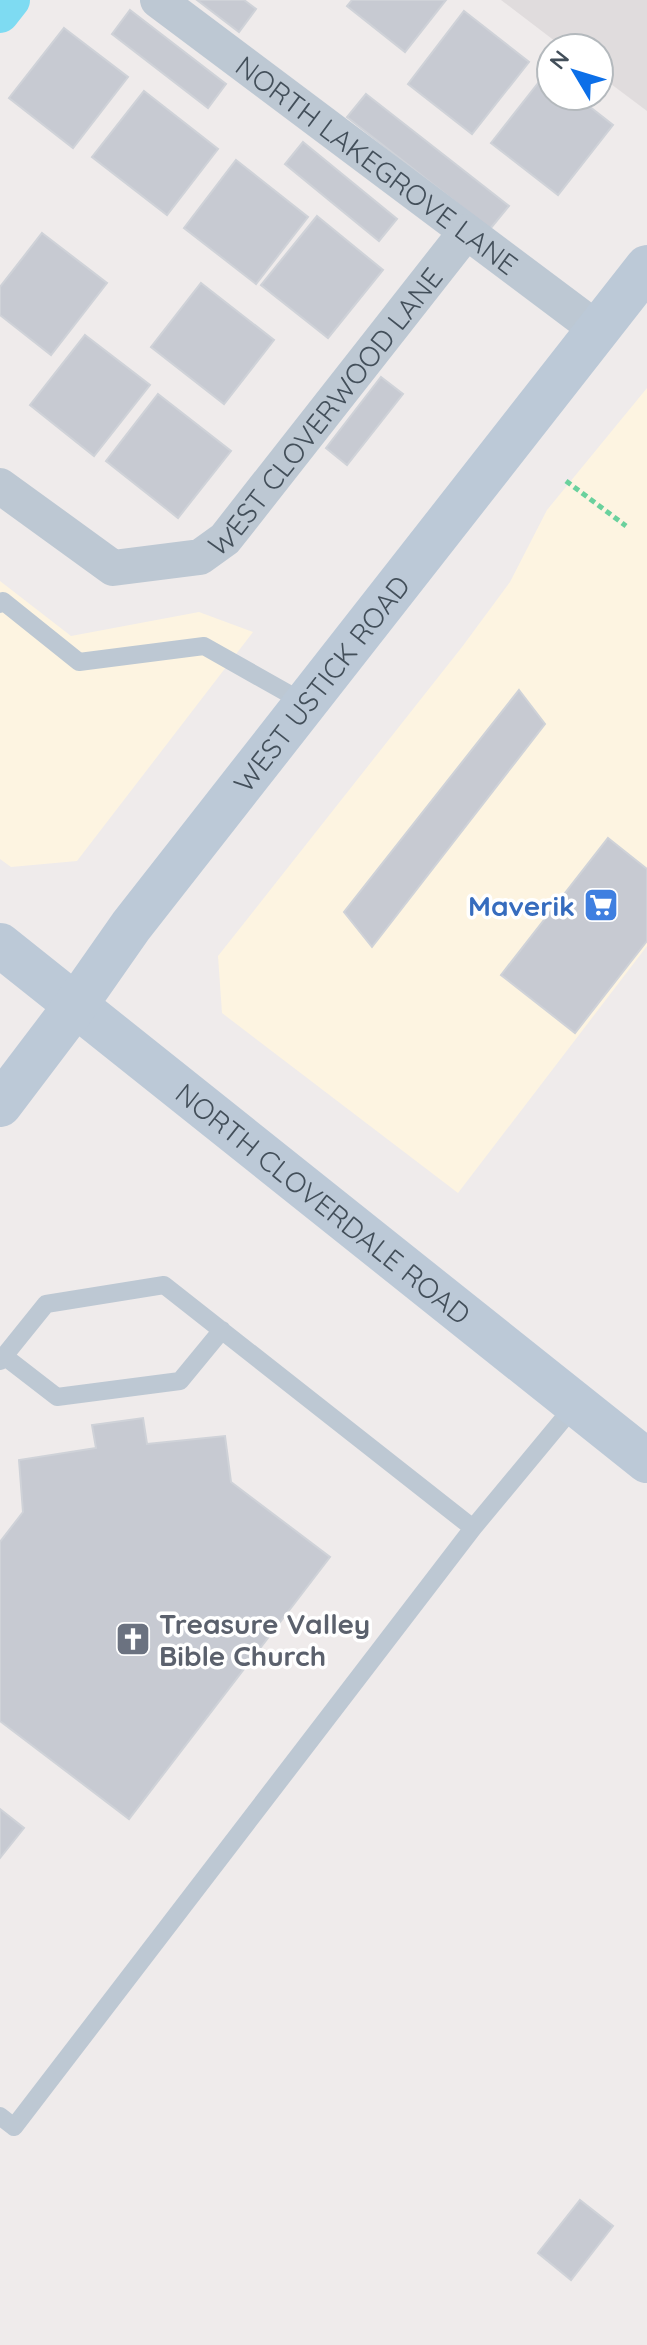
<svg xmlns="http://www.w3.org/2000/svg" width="647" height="2345" font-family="Quicksand,sans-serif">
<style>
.commercial{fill:#fdf4e1}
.education{fill:#e0dcdd}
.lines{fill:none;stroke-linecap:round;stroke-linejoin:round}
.canal{stroke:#7edbf2;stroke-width:38}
.building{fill:#c7cad2;stroke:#cfd2d8;stroke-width:2}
.path{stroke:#6ad19d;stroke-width:5;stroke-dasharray:6 4;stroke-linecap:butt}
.service{stroke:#bdc8d3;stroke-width:18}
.minor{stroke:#bdc8d3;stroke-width:36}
.secondary{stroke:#bcc9d7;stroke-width:44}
.labels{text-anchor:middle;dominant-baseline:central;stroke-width:7;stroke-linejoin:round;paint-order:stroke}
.street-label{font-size:28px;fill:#434f5a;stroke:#fff}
.shop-label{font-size:28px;font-weight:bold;fill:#366cbe;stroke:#fff;text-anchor:end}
.worship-label{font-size:28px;font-weight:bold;fill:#5b616d;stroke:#fff;text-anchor:start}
</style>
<rect width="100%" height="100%" fill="#efebeb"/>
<path class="commercial" d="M 647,388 L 647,946 L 458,1193 L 222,1013 L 218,956 L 462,647 L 510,582 L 547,510 Z
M 0,581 L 71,636 L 199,612 L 253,632 L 77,861 L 11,867 L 0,859 Z"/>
<path class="education" d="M 501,0 L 647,0 L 647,111 L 599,75 L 599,48 L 564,48 Z"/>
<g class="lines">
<path class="canal" d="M 0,14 L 11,0"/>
</g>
<path class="building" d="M 197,0 L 244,0 L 256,9 L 239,32 Z
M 352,0 L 446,0 L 405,52 L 347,6 Z
M 130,10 L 226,84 L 208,108 L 112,34 Z
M 464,11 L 529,62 L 472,134 L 408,84 Z
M 64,28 L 128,77 L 73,148 L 9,98 Z
M 546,73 L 551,76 L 551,96 L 576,96 L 613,125 L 558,195 L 491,143 Z
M 144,91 L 218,149 L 167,215 L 92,157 Z
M 366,94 L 509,206 L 490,229 L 347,117 Z
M 303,142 L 397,219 L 379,241 L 285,164 Z
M 236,160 L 308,217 L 256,284 L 184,228 Z
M 317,216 L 383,270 L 328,338 L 261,285 Z
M 42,233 L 107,283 L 51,355 L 0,315 L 0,287 Z
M 201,283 L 274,340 L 224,404 L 151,347 Z
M 85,335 L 150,385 L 94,456 L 30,405 Z
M 381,377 L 403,394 L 347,465 L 326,448 Z
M 158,394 L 231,451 L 178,518 L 106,461 Z
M 519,690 L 545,724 L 372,947 L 344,912 Z
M 608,838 L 647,869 L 647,941 L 575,1033 L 501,975 Z
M 143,1418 L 147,1444 L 225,1436 L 231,1482 L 330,1557 L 129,1819 L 0,1721 L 0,1542 L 23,1512 L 19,1460 L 96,1448 L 92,1425 Z
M 0,1809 L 24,1828 L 0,1858 Z
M 580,2200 L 613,2226 L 571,2280 L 538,2253 Z"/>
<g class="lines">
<path class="path" d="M 566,481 L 626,526"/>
<path class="service" d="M 0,604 L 3,601 L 79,662 L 204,646 L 305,703
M 4,1356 L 57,1397 L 180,1381 L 222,1330
M 0,1361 L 46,1304 L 164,1285 L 473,1528 L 14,2127 L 0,2116
M 473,1528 L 575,1405"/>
<g class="minor">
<path id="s1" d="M 158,0 L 598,330"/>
<path id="s2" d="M 0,486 L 113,568 L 200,557 L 225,539 L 466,232"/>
</g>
<g class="secondary">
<path id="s3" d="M 0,945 L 647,1461"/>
<path id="s4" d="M 0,1105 L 75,1006 L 131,926 L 647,267"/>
</g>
</g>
<defs>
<g id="supermarket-square" transform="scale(1.8)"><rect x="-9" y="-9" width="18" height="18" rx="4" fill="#3f7fe0" stroke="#fff"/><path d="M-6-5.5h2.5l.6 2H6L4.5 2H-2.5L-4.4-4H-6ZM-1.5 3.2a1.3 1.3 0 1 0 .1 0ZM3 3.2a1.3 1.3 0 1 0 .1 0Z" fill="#fff"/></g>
<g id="church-square" transform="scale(1.8)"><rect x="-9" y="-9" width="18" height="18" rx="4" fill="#6b7280" stroke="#fff"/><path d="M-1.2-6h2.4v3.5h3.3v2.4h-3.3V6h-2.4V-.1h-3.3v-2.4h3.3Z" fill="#fff"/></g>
</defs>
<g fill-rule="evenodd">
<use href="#supermarket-square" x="601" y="905"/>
<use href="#church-square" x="133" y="1639"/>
</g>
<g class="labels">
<g class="street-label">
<text stroke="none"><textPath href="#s1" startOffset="274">NORTH LAKEGROVE LANE</textPath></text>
<text stroke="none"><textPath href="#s2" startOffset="420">WEST CLOVERWOOD LANE</textPath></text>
<text stroke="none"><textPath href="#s4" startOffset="530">WEST USTICK ROAD</textPath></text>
<text stroke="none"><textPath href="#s3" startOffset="414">NORTH CLOVERDALE ROAD</textPath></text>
</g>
<g class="shop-label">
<text x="575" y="905">Maverik</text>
</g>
<g class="worship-label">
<text x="159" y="1623">Treasure Valley<tspan x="159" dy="32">Bible Church</tspan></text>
</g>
</g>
<g transform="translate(575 72) rotate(308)"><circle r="38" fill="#ffffff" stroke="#b4b9bd" stroke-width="2"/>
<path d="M0-6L14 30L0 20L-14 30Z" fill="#0c6fe8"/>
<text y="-12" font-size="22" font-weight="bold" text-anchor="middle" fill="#434f5a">N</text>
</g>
</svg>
